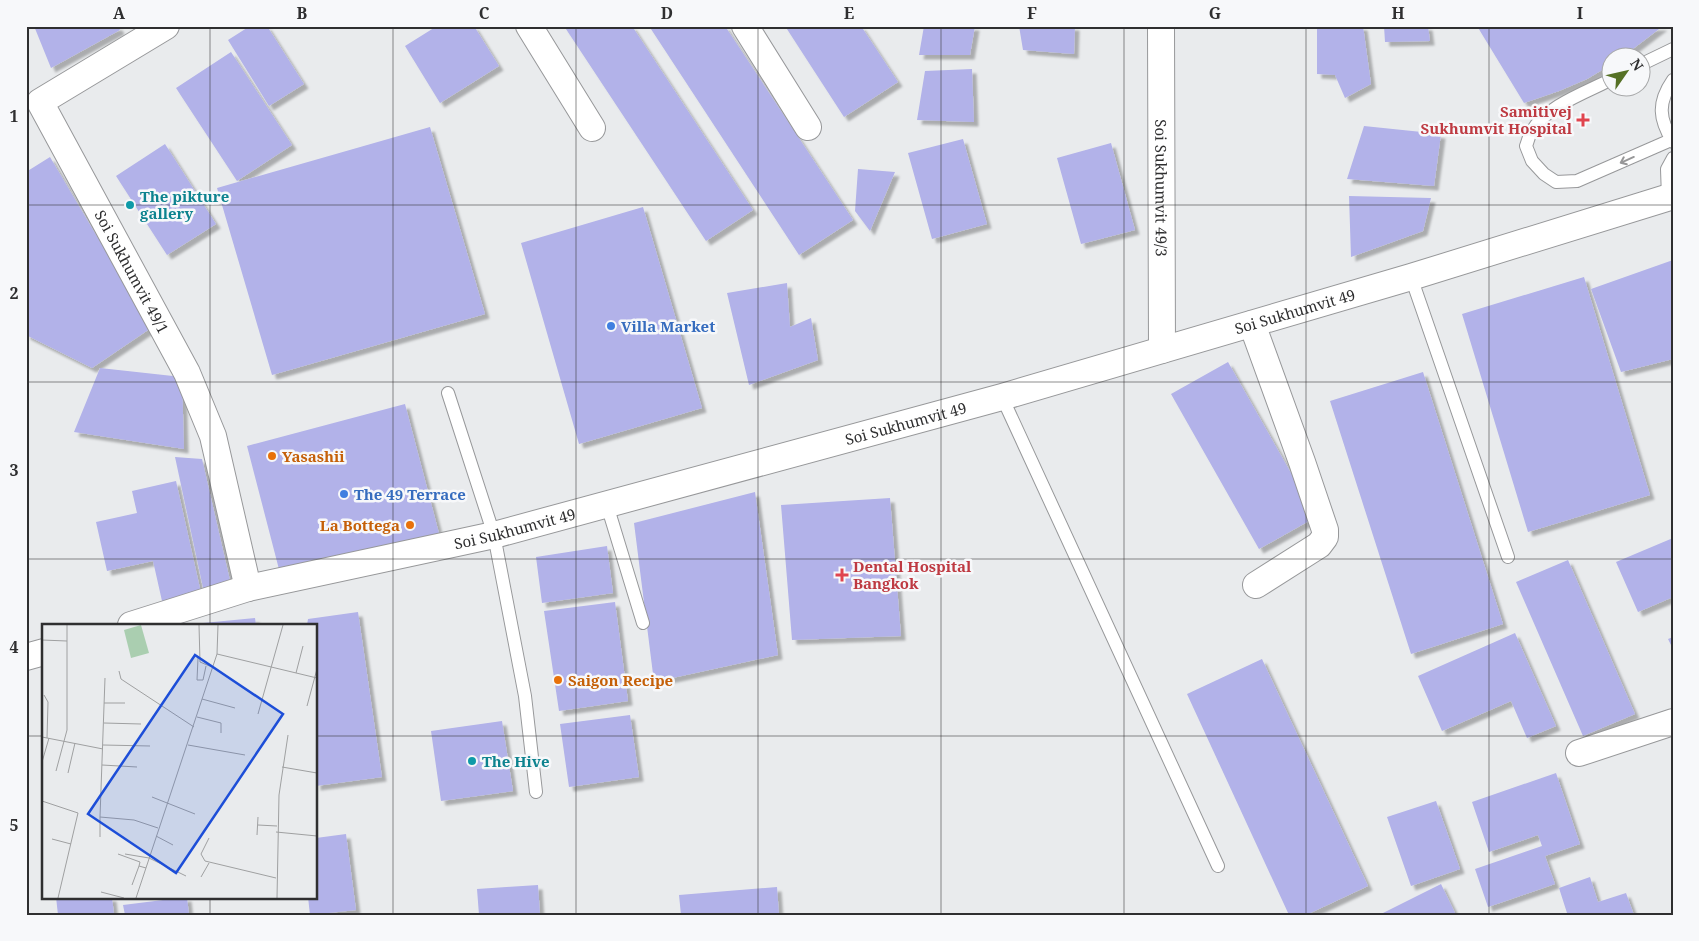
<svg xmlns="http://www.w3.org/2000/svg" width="1699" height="941" font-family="'Noto Serif',serif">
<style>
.building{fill:#b2b2e9;filter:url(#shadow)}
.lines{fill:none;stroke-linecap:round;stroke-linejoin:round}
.lane-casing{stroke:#97989a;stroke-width:14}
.street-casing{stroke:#97989a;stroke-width:28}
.lane{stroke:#fff;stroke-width:12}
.street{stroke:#fff;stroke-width:26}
.oneway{stroke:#979798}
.grid{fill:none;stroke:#2f2f30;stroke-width:1;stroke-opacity:0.55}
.health-dot{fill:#e0444e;stroke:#f7f8fa;stroke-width:2}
.culture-dot{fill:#0f9aa8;stroke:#f7f8fa;stroke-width:2}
.shop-dot{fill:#3f7fe0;stroke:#f7f8fa;stroke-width:2}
.food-dot{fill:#e8710a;stroke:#f7f8fa;stroke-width:2}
.labels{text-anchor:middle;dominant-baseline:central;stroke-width:5;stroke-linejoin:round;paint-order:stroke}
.health-label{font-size:15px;font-weight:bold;fill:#be3a42;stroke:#f7f8fa;text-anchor:end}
.street-label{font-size:15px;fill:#2f2f30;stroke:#f7f8fa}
.culture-label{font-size:15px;font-weight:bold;fill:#0d838f;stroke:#f7f8fa;text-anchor:start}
.shop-label{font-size:15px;font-weight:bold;fill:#366cbe;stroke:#f7f8fa;text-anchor:start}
.food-label{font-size:15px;font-weight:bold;fill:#c56008;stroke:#f7f8fa;text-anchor:start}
.inset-road{fill:none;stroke:#9fa0a1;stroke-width:1}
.view{fill:#1d4ed8;fill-opacity:0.15;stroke:#1d4ed8;stroke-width:2.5}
.inset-edge{fill:none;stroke:#2f2f30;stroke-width:2.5}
.neatline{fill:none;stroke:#2f2f30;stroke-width:2}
.grid-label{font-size:16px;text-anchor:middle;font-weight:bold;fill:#2f2f30}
</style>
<defs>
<filter id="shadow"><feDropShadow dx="4.5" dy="4.5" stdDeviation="1" flood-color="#0004"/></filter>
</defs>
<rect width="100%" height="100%" fill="#e9ebed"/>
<path class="building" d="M 34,26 L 118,26 L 120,30 L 51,68 Z
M 250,26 L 267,26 L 304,84 L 269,106 L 228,40 Z
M 437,26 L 474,26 L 499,66 L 440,103 L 405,46 Z
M 564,26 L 632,26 L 753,210 L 706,241 Z
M 649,26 L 725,26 L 853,220 L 799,255 Z
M 785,26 L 861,26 L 898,82 L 844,117 Z
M 924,26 L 975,26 L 970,55 L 919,55 Z
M 1019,26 L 1075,26 L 1074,54 L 1023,50 Z
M 1317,26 L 1363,26 L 1371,84 L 1345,98 L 1335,75 L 1317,74 Z
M 1384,26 L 1428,26 L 1430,41 L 1385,42 Z
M 1477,26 L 1663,26 L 1621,58 L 1612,58 L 1612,64 L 1587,79 L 1559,91 L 1524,103 Z
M 231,52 L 292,145 L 237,181 L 176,88 Z
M 972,69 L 974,122 L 917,120 L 925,71 Z
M 1364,126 L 1441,134 L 1434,186 L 1347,179 Z
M 430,127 L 485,314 L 272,375 L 217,188 Z
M 963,139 L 987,224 L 932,239 L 908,153 Z
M 1111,143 L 1135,230 L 1081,244 L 1057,158 Z
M 165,144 L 216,224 L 167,255 L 116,176 Z
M 50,157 L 151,328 L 92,368 L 26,335 L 26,172 Z
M 858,169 L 895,172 L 870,231 L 855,211 Z
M 1349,196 L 1431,198 L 1423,231 L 1351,257 Z
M 643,207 L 702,408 L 579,444 L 521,243 Z
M 1673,260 L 1673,359 L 1621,372 L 1591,289 Z
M 1584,277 L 1650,495 L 1528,532 L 1462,314 Z
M 787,283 L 790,327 L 811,318 L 818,360 L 749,385 L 727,293 Z
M 1228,362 L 1316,517 L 1259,549 L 1171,394 Z
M 100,368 L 182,377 L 184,449 L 74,432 Z
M 1423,372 L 1503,624 L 1411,654 L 1330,401 Z
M 405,404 L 441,541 L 281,577 L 247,446 Z
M 175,457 L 202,459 L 231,585 L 205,597 Z
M 176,481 L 201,593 L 162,601 L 153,561 L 107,571 L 96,522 L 137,513 L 132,491 Z
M 755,492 L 778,655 L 654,682 L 634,523 Z
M 890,498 L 901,636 L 792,640 L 781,505 Z
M 1673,538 L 1673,597 L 1638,612 L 1616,562 Z
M 607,546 L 613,593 L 542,603 L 536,557 Z
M 1568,560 L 1635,714 L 1583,736 L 1516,582 Z
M 615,602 L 628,701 L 559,711 L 544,611 Z
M 358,612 L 382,777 L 316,786 L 316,625 L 307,625 L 308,619 Z
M 255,618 L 256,625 L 203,625 L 203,623 Z
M 1515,633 L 1556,726 L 1527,738 L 1511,701 L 1442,731 L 1418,676 Z
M 1673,637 L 1673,649 L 1668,639 Z
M 1262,659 L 1368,886 L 1306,915 L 1289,915 L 1187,694 Z
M 630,715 L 639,777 L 569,787 L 560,724 Z
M 502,721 L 513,791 L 441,801 L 431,731 Z
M 1556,773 L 1580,844 L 1545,856 L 1555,884 L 1488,907 L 1475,869 L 1542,846 L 1538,835 L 1489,852 L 1472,802 Z
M 1436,801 L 1460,869 L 1411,886 L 1387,817 Z
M 346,834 L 356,910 L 310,915 L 308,897 L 316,897 L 316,838 Z
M 1590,877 L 1598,902 L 1626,893 L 1634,915 L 1563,915 L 1567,913 L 1559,888 Z
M 1441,884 L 1456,915 L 1379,915 Z
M 538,885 L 540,915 L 479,915 L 477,889 Z
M 777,887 L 779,915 L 681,915 L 679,895 Z
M 56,897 L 112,897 L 114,915 L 58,915 Z
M 187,897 L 189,915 L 125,915 L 123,905 Z"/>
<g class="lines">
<g class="lane-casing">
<path id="lane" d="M 1642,64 L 1673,49
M 1612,79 C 1587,92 1546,106 1532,131 C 1529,135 1528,141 1526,146 L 1532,161 L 1544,174 L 1556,182 L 1577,181 L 1671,140
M 1673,80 C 1657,103 1659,119 1673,142
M 1668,197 L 1667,169 L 1673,158
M 1411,277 L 1508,557
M 448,393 L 494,535 L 525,696 L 536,792
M 1002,397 L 1218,866
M 607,505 L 643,623"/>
</g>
<g class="street-casing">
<g id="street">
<path id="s1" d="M 166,26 L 40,102 L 187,373 L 213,436 L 248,588"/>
<path d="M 529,26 L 592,128"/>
<path d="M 745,26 L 808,127"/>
<path id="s2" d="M 1161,26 L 1162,350"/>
<path d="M 1252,324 L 1302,462 L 1325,530 L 1325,537 L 1319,545 L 1256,585"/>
<path id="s3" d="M 131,625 L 248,588 L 494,535 L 1002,397 L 1411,277 L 1673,196"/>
<path d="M 26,657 L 44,652"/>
<path d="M 1579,753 L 1673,722"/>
</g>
</g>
<use href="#lane" class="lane"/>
<use href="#street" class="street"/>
</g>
<defs><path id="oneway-shaft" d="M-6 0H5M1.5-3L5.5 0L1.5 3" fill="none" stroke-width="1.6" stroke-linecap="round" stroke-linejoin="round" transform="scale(1.25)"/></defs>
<use class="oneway" href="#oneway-shaft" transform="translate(1627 160) rotate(156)"/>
<path class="grid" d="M 210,26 L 210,625M 393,26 L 393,915M 576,26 L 576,915M 758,26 L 758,915M 941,26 L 941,915M 1124,26 L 1124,915M 1306,26 L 1306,915M 1489,26 L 1489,915M 26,205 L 1673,205M 26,382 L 1673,382M 26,559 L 1673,559M 26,736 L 44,736M 316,736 L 1673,736M 210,897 L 210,915"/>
<g class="health-dot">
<path d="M1580.5 112.5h5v5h5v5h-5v5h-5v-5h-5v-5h5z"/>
<path d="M839.5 567.5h5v5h5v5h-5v5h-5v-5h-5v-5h5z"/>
</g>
<g class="culture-dot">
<circle cx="130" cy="205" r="5"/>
<circle cx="472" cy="761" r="5"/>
</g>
<g class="shop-dot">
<circle cx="611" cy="326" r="5"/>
<circle cx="344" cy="494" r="5"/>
</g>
<g class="food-dot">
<circle cx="272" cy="456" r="5"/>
<circle cx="410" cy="525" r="5"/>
<circle cx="558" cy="680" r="5"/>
</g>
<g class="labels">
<g class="health-label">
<text x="1572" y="111">Samitivej<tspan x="1572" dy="17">Sukhumvit Hospital</tspan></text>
<text x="853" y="566" text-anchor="start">Dental Hospital<tspan x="853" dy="17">Bangkok</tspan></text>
</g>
<g class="street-label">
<text stroke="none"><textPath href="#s2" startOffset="162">Soi Sukhumvit 49/3</textPath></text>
<text stroke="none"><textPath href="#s1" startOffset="340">Soi Sukhumvit 49/1</textPath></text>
<text stroke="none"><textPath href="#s3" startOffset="1206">Soi Sukhumvit 49</textPath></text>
<text stroke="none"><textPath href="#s3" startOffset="801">Soi Sukhumvit 49</textPath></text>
<text stroke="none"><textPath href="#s3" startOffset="396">Soi Sukhumvit 49</textPath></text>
</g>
<g class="culture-label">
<text x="140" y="196">The pikture<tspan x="140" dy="17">gallery</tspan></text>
<text x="482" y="761">The Hive</text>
</g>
<g class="shop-label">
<text x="621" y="326">Villa Market</text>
<text x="354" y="494">The 49 Terrace</text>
</g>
<g class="food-label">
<text x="282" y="456">Yasashii</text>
<text x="400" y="525" text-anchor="end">La Bottega</text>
<text x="568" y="680">Saigon Recipe</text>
</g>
</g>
<g transform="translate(42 624)">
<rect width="275" height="275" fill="#e9ebed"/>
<path d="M 99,1 L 107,29 L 89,34 L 82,6 Z" fill="#aaceb0"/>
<path class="inset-road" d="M 157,1 L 158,38 L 170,43M 0,16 L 25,17M 175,30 L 275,54M 156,34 L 155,56 L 161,56 L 164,42M 77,47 L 79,55 L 85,59 L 152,103M 254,49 L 261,22M 63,54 L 58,193 L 92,196 L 116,204M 2,71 L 6,78 L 5,114M 160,75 L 193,84M 62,79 L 83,79M 265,82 L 275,45M 216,90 L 241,1M 155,93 L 179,99 L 179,109M 62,99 L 99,100M 0,113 L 61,125M 61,121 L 108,122M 146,121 L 203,131M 0,138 L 7,114M 60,141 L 95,143M 240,143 L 275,149M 14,147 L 25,106 L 25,1M 26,149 L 33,119M 110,173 L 153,190M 0,177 L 36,189 L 16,274M 58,193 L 58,213M 216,201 L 235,202M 234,208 L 275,212M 215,211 L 216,193M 114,212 L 131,221M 167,214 L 159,230 L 163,237 L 234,254M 10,215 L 29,220M 76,230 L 98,238 L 97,242M 83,230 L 107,234 L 144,252M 159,253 L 167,239M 90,261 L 97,242 L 104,244M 59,268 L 82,274M 94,274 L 175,30 L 176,1M 235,274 L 237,171 L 246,111"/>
<path class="view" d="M 153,31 L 241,90 L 134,249 L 46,190 Z"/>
<rect width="275" height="275" class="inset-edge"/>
</g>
<rect width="1699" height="941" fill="none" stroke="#f7f8fa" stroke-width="55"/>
<g transform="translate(1626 72) rotate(56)"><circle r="24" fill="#f7f8fa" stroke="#a7a8a9"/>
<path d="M0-4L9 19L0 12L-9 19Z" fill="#567125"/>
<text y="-8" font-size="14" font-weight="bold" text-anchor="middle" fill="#2f2f30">N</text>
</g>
<rect x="28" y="28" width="1644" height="886" class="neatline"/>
<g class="grid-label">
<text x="119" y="19">A</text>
<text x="302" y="19">B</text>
<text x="484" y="19">C</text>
<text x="667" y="19">D</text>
<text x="849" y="19">E</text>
<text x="1032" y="19">F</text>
<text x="1215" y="19">G</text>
<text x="1398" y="19">H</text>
<text x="1580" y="19">I</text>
<text x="14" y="122">1</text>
<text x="14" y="299">2</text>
<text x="14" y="476">3</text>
<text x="14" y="653">4</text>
<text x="14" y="831">5</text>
</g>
</svg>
